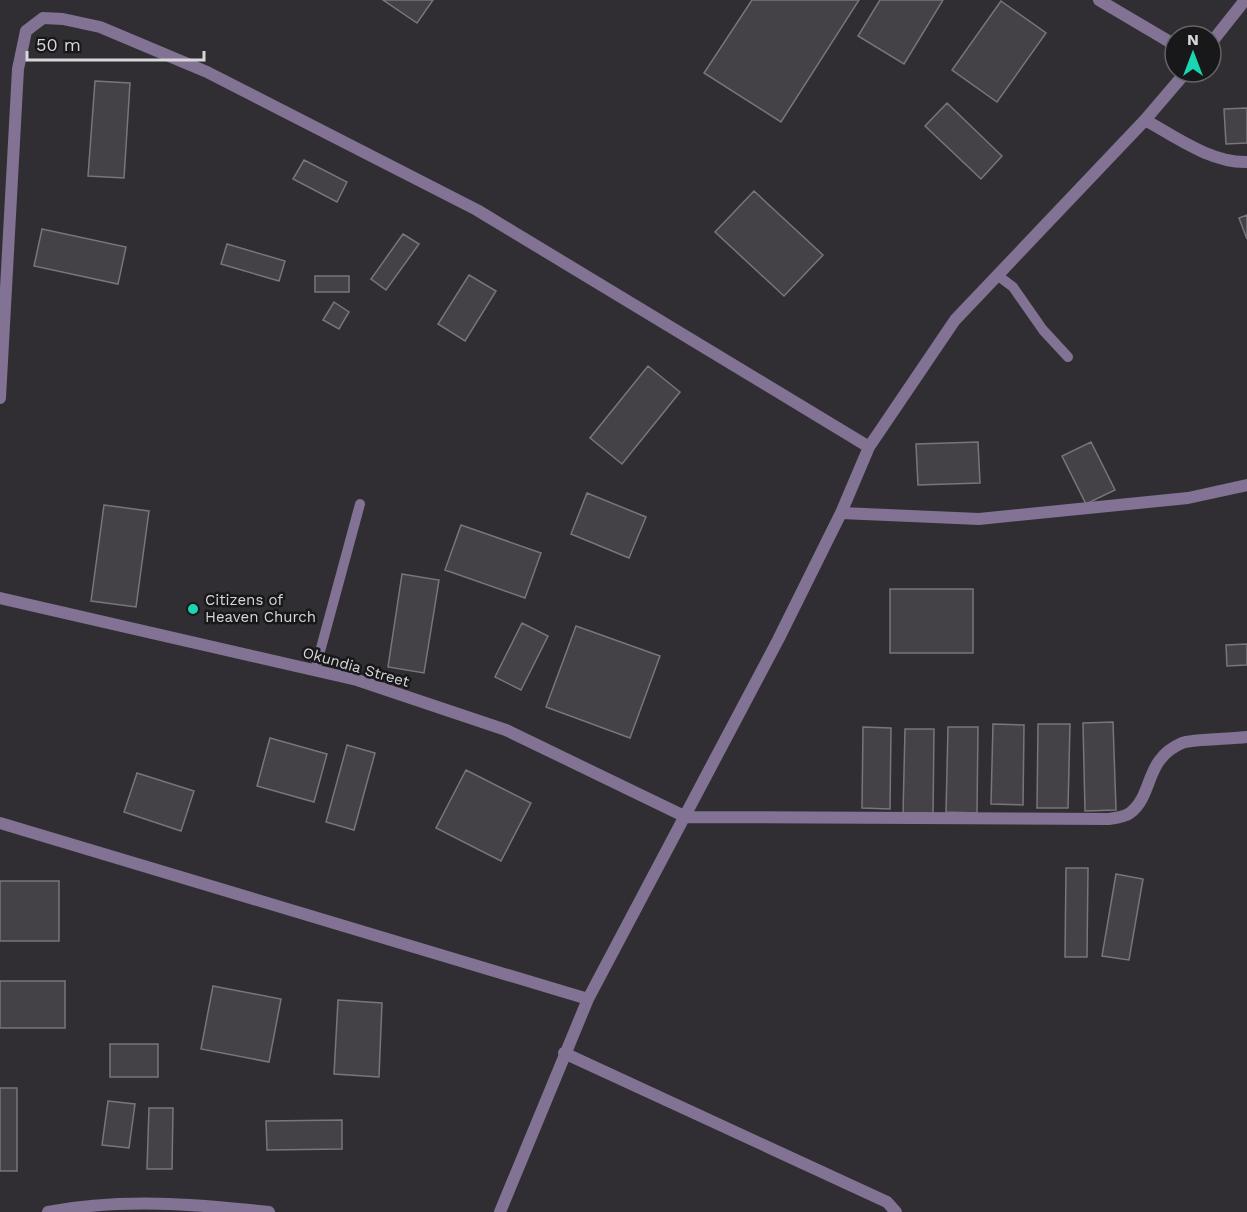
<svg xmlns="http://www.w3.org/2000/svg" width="1247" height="1212" font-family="'Work Sans',sans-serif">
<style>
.building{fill:#444246;stroke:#78767b;stroke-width:1.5}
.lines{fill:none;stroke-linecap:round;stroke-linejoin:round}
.lane{stroke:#827293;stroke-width:10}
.street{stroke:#827293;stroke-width:12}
.poi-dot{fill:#1ad5b2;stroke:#181719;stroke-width:2}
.labels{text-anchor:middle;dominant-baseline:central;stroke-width:5;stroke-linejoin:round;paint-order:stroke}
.poi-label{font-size:15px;fill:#d7d6d9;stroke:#181719;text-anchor:start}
.street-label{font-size:15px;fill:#d7d6d9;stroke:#181719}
</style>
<rect width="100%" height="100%" fill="#302e32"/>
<path class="building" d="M 383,0 L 433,0 L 417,23 Z
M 752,0 L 859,0 L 781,122 L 704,73 Z
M 880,0 L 943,0 L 904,64 L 858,36 Z
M 1001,1 L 1046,33 L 997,102 L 952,70 Z
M 95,81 L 130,83 L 124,178 L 88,176 Z
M 947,103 L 1002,156 L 981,179 L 925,126 Z
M 1247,108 L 1247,143 L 1226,144 L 1224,109 Z
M 304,160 L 347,182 L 337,202 L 293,179 Z
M 754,191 L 823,255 L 784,296 L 715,232 Z
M 1247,215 L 1247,239 L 1239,218 Z
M 42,229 L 126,247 L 118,284 L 34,266 Z
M 403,234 L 419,244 L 386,290 L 371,279 Z
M 227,244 L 285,261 L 279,281 L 221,264 Z
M 469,275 L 496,291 L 465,341 L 438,324 Z
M 315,276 L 349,276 L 349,292 L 315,292 Z
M 334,302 L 349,312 L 339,329 L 323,320 Z
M 648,366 L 680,392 L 622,464 L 590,438 Z
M 978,442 L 980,483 L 918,485 L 916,444 Z
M 1091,442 L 1115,490 L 1086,504 L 1062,456 Z
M 587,493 L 646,517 L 629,558 L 571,534 Z
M 104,505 L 149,511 L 136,607 L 91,601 Z
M 461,525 L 541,553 L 525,598 L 445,570 Z
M 402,574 L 439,580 L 424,673 L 388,667 Z
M 890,589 L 973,589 L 973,653 L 890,653 Z
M 522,623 L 548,636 L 521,690 L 495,677 Z
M 576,626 L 660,656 L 630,738 L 546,707 Z
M 1247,644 L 1247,665 L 1227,666 L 1226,645 Z
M 1113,722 L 1116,810 L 1085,811 L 1083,723 Z
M 993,724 L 1024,725 L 1023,805 L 991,804 Z
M 1038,724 L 1070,724 L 1068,808 L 1037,808 Z
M 863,727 L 891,728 L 890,809 L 862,808 Z
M 948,727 L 978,727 L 977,813 L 946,812 Z
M 905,729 L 934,729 L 933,815 L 903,815 Z
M 270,738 L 327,754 L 314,802 L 257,786 Z
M 347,745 L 375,753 L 354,830 L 326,822 Z
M 466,770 L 531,803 L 501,861 L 436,828 Z
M 137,773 L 194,791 L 181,831 L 124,812 Z
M 1066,868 L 1088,868 L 1087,957 L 1065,957 Z
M 1116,874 L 1143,879 L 1129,960 L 1102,956 Z
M 0,881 L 59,881 L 59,941 L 0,941 Z
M 0,981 L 65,981 L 65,1028 L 0,1028 Z
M 213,986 L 281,999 L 269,1062 L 201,1049 Z
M 338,1000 L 382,1003 L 379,1077 L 334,1074 Z
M 110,1044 L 158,1044 L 158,1077 L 110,1077 Z
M 0,1088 L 17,1088 L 17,1171 L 0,1171 Z
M 108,1101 L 135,1104 L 129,1148 L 102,1145 Z
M 149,1108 L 173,1108 L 172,1169 L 147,1169 Z
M 342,1120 L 342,1149 L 267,1150 L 266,1121 Z"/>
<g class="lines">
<path class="lane" d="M 997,275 L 1013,287 L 1043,330 L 1068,357
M 315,670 L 360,504"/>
<path class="street" d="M 1099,0 L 1175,45
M 1211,43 L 1245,0
M 1145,120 C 1176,137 1211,163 1247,162
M 0,398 L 18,69 L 26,31 L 43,18 L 63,19 L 100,27 L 207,72 L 477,210 L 869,447
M 841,513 L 979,519 L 1188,498 L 1247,485
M 0,598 L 357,680 L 506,730 L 686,817 L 1108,819 C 1115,818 1125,817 1130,813 C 1154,795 1144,759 1182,743 C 1192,739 1233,739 1247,737
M 0,823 L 588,999
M 564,1053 L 887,1202 L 896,1212
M 48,1212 C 120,1198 196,1204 269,1212
M 500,1212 L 588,999 L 778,640 L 841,513 L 869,447 L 955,320 L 1145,120 L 1186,72"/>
</g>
<circle class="poi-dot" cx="193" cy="609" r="6"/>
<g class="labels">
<g class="poi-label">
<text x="205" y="600">Citizens of<tspan x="205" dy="17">Heaven Church</tspan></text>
</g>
<g class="street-label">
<text transform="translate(356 667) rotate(16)">Okundia Street</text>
</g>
</g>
<g transform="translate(1193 54)"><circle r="28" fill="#181719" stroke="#646366" stroke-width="1.5"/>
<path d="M0-4.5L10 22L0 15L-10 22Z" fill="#1ad5b2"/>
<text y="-9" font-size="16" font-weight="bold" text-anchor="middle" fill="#d7d6d9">N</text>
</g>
<path d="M27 51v9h177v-9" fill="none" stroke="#d7d6d9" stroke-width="3"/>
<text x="36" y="51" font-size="18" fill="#d7d6d9" stroke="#181719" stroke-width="4.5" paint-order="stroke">50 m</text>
</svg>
